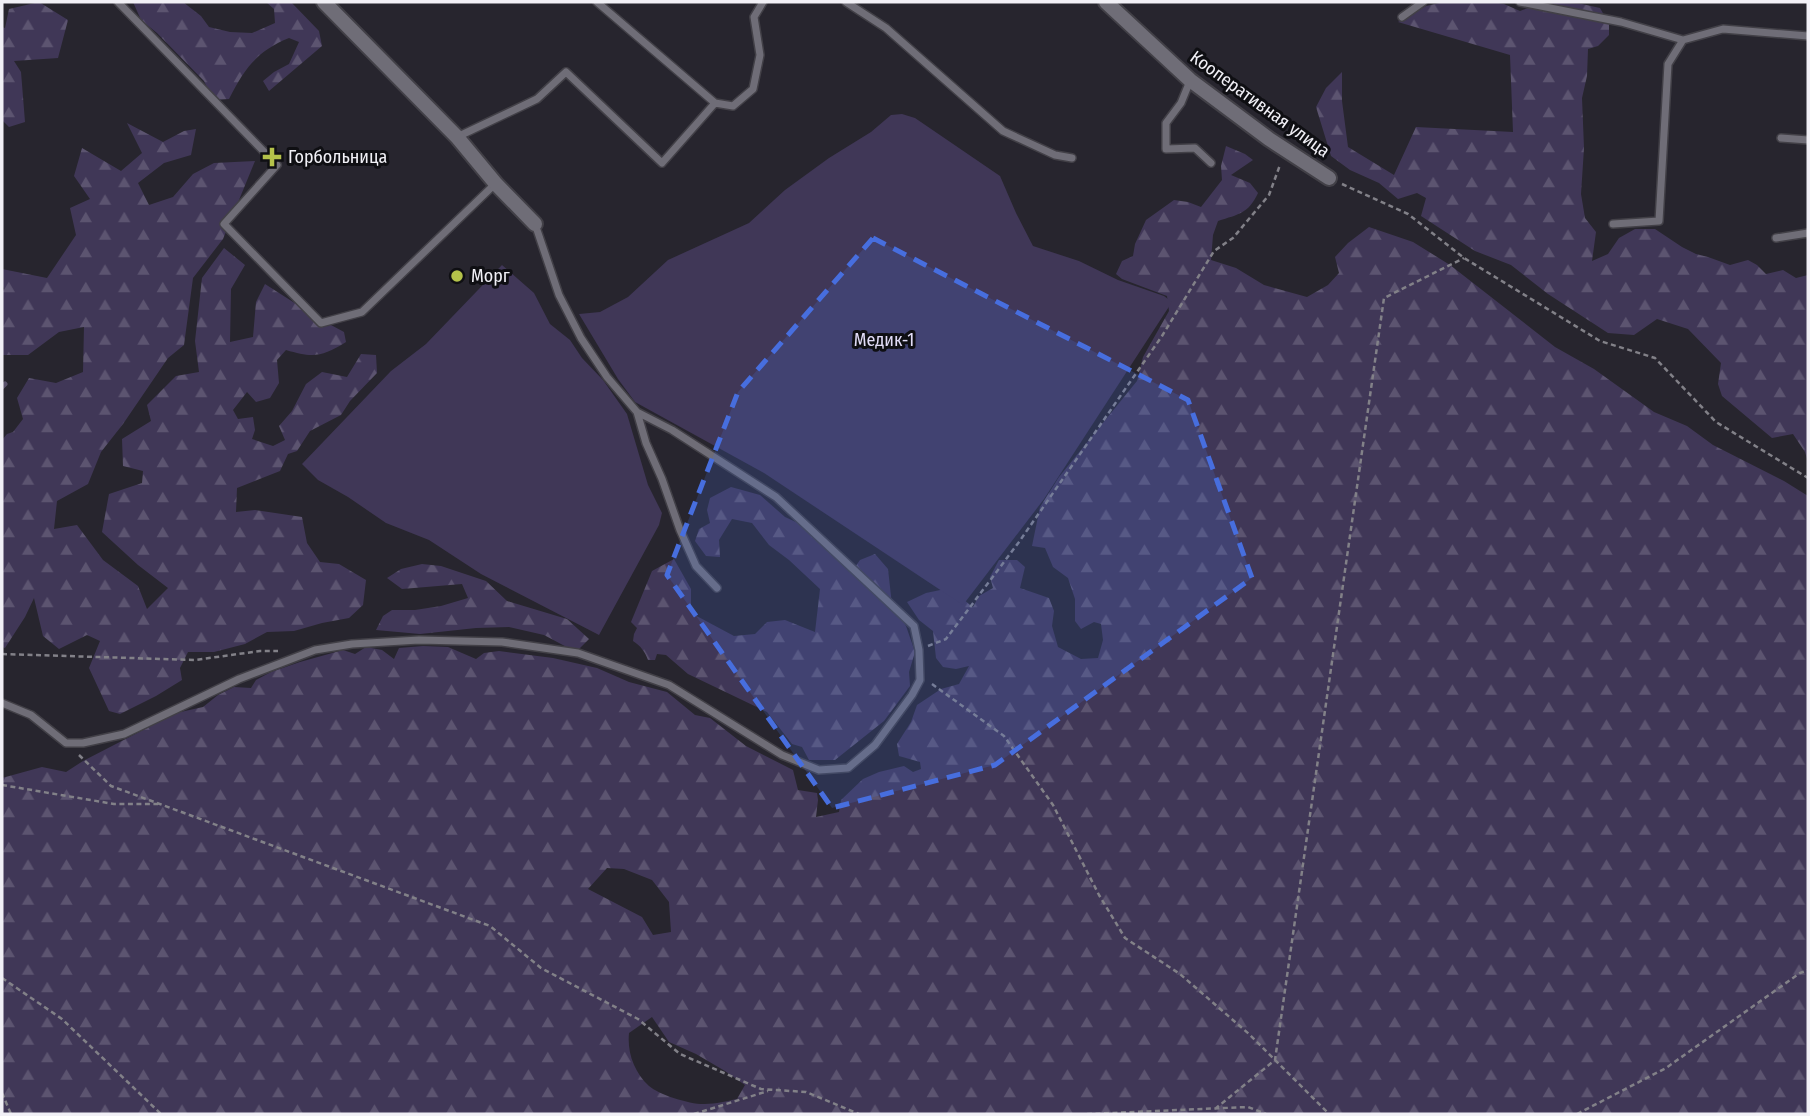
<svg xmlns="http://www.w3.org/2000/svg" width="1810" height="1116" font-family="'Fira Sans Condensed',sans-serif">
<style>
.forest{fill:url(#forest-firs);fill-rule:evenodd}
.garden{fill:#403757}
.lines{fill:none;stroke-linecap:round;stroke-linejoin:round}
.stream{stroke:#5a526b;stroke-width:5}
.service-casing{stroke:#424047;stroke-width:10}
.minor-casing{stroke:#424047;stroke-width:18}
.path{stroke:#828188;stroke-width:2.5;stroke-dasharray:5 3.5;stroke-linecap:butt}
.service{stroke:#6f6d77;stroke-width:7}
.minor{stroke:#6f6d77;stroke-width:14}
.marked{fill:#476ede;fill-opacity:0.2;stroke:#476ede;stroke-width:5;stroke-dasharray:14 9;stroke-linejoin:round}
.poi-dot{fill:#b4c24a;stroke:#0f0f13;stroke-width:2.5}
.labels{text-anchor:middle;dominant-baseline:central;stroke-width:6;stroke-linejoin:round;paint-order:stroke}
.street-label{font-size:18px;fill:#f1f0f6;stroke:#0f0f13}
.poi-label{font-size:18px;fill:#f1f0f6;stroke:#0f0f13;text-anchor:start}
.park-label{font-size:18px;fill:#e2dcf7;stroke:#0f0f13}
</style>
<defs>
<pattern id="forest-firs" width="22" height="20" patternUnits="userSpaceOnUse" patternTransform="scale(1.75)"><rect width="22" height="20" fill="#403757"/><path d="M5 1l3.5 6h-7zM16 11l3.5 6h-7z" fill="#5c5470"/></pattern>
</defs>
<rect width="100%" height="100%" fill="#27252e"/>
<path class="forest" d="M 39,2 L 68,20 L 58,58 L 14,61 L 21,72 L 25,122 L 9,127 L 2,120 L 2,27 L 5,28 L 9,9 Z
M 133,2 L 183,2 L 201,16 L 209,27 L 230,32 L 252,33 L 275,23 L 274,9 L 266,2 L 291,2 L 319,31 L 322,46 L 269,91 L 263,81 L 274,72 L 289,64 L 299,42 L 289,38 C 257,51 244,69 229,99 L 213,100 L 204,81 L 157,33 L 141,20 Z
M 1444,2 L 1493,2 L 1504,4 L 1520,11 L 1544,2 L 1582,4 L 1600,8 L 1609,24 L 1609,35 L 1598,46 L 1588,49 L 1587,76 L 1582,98 L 1584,148 L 1581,194 L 1585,218 L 1596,232 L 1592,261 L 1608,254 L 1619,238 L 1635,229 L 1655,229 L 1682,247 L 1696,254 L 1708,257 L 1730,265 L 1748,260 L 1757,265 L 1766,274 L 1783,270 L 1796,278 L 1808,275 L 1808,462 L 1805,452 L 1793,434 L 1772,438 L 1722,396 L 1718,384 L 1721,363 L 1688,329 L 1657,319 L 1634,335 L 1608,333 L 1548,294 L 1511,265 L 1475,251 L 1421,216 L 1426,198 L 1417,193 L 1398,199 L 1379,183 L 1350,170 L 1331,156 L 1316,107 L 1326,88 L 1342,72 L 1342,101 L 1348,147 L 1394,175 L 1416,127 L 1513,132 L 1510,55 L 1398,22 L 1426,6 Z
M 127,123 L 163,142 L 184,131 L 196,129 L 191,155 L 164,163 L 138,183 L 149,205 L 173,197 L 193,174 L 214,163 L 255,161 L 223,239 L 193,278 L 184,345 L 168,358 L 123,424 L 101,452 L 88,484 L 57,501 L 54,529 L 77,525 L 103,560 L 138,586 L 147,609 L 168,588 L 138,565 L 102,532 L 109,494 L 142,483 L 143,471 L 123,466 L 122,439 L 151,421 L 147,405 L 176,376 L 199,372 L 195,341 L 202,278 L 224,248 L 245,265 L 231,289 L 230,342 L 253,337 L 256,302 L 265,284 L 318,318 L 344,332 L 346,342 C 322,357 313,358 286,350 L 277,360 L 279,383 L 270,398 L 256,402 L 247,392 L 233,410 L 238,419 L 253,417 L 255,430 L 252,439 L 273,446 L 285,440 L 279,426 L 292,411 L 306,384 L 322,372 L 347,377 L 361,354 L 376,355 L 377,373 L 350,401 L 341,415 L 310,431 L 297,451 L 288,454 L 280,471 L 237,488 L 236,512 L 255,510 L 302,517 L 307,543 L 320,562 L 339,564 L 366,580 L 363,605 L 349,618 L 322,623 L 294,631 L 267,632 L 245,644 L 214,652 L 188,652 L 180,668 L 182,680 L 156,696 L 120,714 L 109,711 L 89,668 L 100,641 L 87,635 L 59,649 L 43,636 L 34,598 L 25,617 L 5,648 L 2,647 L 2,440 L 7,434 L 13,432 L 23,419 L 17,398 L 29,378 L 56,383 L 83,372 L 84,327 L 59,332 L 28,355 L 2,355 L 2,290 L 4,289 L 2,283 L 2,269 L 47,278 L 76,235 L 70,208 L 90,199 L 74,176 L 82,148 L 121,171 L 142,153 Z
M 1226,146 L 1245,154 L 1253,160 L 1231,175 L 1250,183 L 1258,193 C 1248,214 1239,214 1218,221 L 1213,235 L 1211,260 L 1236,268 L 1264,285 L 1307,297 L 1328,285 L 1339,273 L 1335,257 L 1348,243 L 1369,227 L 1413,242 L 1450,265 L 1555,347 L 1594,369 L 1654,412 L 1687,426 L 1713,445 L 1784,481 L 1808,496 L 1808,1114 L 2,1114 L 2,778 L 42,767 L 66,772 L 83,761 L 176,713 L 203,707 L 218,695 L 234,687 L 251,688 L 256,680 L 271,672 L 300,662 L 343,650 L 355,654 L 366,647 L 382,650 L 394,659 L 399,648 L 423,646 L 448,647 L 476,659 L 484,653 L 499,651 L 553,658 L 597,668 L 629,682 L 667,692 L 695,715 L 710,718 L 746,746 L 793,770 L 798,790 L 817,793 L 818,800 L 816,817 L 839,812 L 841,800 L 863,779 L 879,772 L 904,766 L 913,772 L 921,769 L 920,762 L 899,756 L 897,744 L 911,722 L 917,705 L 941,689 L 959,684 L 969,666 L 956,669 L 943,667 L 936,658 L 933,631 L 919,620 L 907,602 L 926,593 L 950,588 C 959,593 964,601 973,607 L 979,596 L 993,588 L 990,577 L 999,560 L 1017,560 L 1025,567 L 1020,588 L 1049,598 L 1054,611 L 1052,626 L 1058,647 L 1081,659 L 1098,658 L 1103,640 L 1101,624 L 1094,622 L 1081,629 L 1075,621 L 1075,599 L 1068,578 L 1053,567 L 1045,548 L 1032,546 L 1040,507 L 1059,477 L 1137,381 L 1143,357 L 1169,311 L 1167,296 L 1122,279 L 1116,274 L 1122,261 L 1133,256 L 1135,244 L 1146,220 L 1174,200 L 1188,202 L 1201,207 L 1222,180 L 1221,166 ZM 607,868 L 624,869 L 652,880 L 669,902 L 671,932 L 653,935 L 642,917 L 588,889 ZM 652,1017 L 669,1042 L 696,1054 L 725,1071 L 745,1085 L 737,1099 C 727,1101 716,1104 705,1104 C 692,1105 659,1095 649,1086 C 634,1072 627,1052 629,1033 Z
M 731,487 L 760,495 L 785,517 L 811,529 L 853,570 L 860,560 L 875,554 L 888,569 L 892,605 L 906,626 L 915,652 L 909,672 L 910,686 L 884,721 L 835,760 L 809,760 L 802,747 L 792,744 L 767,712 L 688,674 L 666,655 L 657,654 L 655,660 L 648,660 C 645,652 641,646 633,641 L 634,634 L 637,628 L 631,622 L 652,571 L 674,559 L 691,589 L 691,613 L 734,636 L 755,634 L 767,622 L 785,620 L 815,632 L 820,589 L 789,560 L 769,545 L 752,523 L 732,519 L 719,540 L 720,557 L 706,556 L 695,541 L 699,529 L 710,523 L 707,510 L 710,498 Z
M 422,564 L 441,566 L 486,581 L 507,601 L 567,619 L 589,639 L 576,652 L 544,635 L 509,627 L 476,628 L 420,634 L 376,630 L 383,616 L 392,610 L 415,610 L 441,606 L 468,598 L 462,584 L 402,589 L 387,578 L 401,569 Z"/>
<path class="garden" d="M 902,114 L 915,118 L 1000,176 L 1016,213 L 1033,246 L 1079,261 L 1118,280 L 1164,296 L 1172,302 L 1044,499 L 963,605 L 764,473 L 635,402 L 618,379 L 579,314 L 600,312 L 628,297 L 668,260 L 749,223 L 785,190 L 829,158 L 871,132 L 891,115 Z
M 502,265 L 534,293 L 550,324 L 570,340 L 582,358 L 603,380 L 627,414 L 648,485 L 662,513 L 659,525 L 599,635 L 481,574 L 429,540 L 386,523 L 348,497 L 318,480 L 302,464 L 391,371 L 426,344 Z"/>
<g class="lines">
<path class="stream" d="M 2,387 L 5,384"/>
<g class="service-casing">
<path id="service" d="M 118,2 L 277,165 L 224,224 L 321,323 L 362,312 L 495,184
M 597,2 L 715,103 L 733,106 L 753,89 L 760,55 L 754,17 L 763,2
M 846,2 L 886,28 L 1003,131 L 1055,155 L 1072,158
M 1520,2 L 1621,22 L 1683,40
M 1402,17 L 1423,2
M 1190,81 L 1181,103 L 1166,123 L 1166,149 L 1195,148 L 1211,163
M 457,137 L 537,99 L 566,72 L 662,163 L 715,103
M 1781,138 L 1808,140
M 535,224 L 559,295 L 581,338 L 607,377 L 637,412 L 646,443 L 662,479 L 680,530 L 696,566 L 717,588
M 1613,224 L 1659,221 L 1668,64 L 1683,40 L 1723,29 L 1808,36
M 1776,238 L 1808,233
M 2,703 L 31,715 L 66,743 L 83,743 L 124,734 L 239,679 L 315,650 L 352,644 L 419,640 L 502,642 L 578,653 L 669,685 L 782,755 L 819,770 L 848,768 L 875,745 L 912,695 L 920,680 L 919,650 L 914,626 L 776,497 L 672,430 L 637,412"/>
</g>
<g class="minor-casing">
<path id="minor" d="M 324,2 L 457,137 L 496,184 L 535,224
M 1106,2 L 1190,80 L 1269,139 L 1329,178"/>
</g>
<path class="path" d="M 1342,184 L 1408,214 L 1464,258 L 1600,341 L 1655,358 L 1716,422 L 1808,478
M 928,646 L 946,639 L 1019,542 L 1162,336 L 1214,251 L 1233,238 L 1269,195 L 1280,165
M 2,654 L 195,660 L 260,651 L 278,651
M 932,684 L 1004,736 L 1053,805 L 1099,895 L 1125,938 L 1180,974 L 1249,1034 L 1329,1114
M 79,755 L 111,786 L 490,926 L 541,968 L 638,1019 L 680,1054 L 761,1089 L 806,1092 L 859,1114
M 2,785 L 114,804 L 158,804
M 2,978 L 62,1019 L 161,1114
M 2,1093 L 11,1114
M 1215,1109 L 1275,1060 L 1384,298 L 1464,258
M 694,1114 L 768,1091
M 1087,1114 L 1248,1107 L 1266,1114
M 1577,1114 L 1666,1068 L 1800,973 L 1808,970"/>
<use href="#service" class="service"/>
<use href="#minor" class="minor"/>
</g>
<path class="marked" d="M 873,238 L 1188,400 L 1252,578 L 995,765 L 832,808 L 667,575 L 738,392 Z"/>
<g class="poi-dot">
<path d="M268.5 146.5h7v7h7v7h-7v7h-7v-7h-7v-7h7z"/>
<circle cx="457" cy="276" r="7"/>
</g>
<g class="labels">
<g class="street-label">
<text transform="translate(1260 104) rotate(36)">Кооперативная улица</text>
</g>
<g class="poi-label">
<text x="288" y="157">Горбольница</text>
<text x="471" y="276">Морг</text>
</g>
<g class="park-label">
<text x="884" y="340">Медик-1</text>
</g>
</g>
<rect width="1810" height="1116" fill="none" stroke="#f1f0f6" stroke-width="7"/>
</svg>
